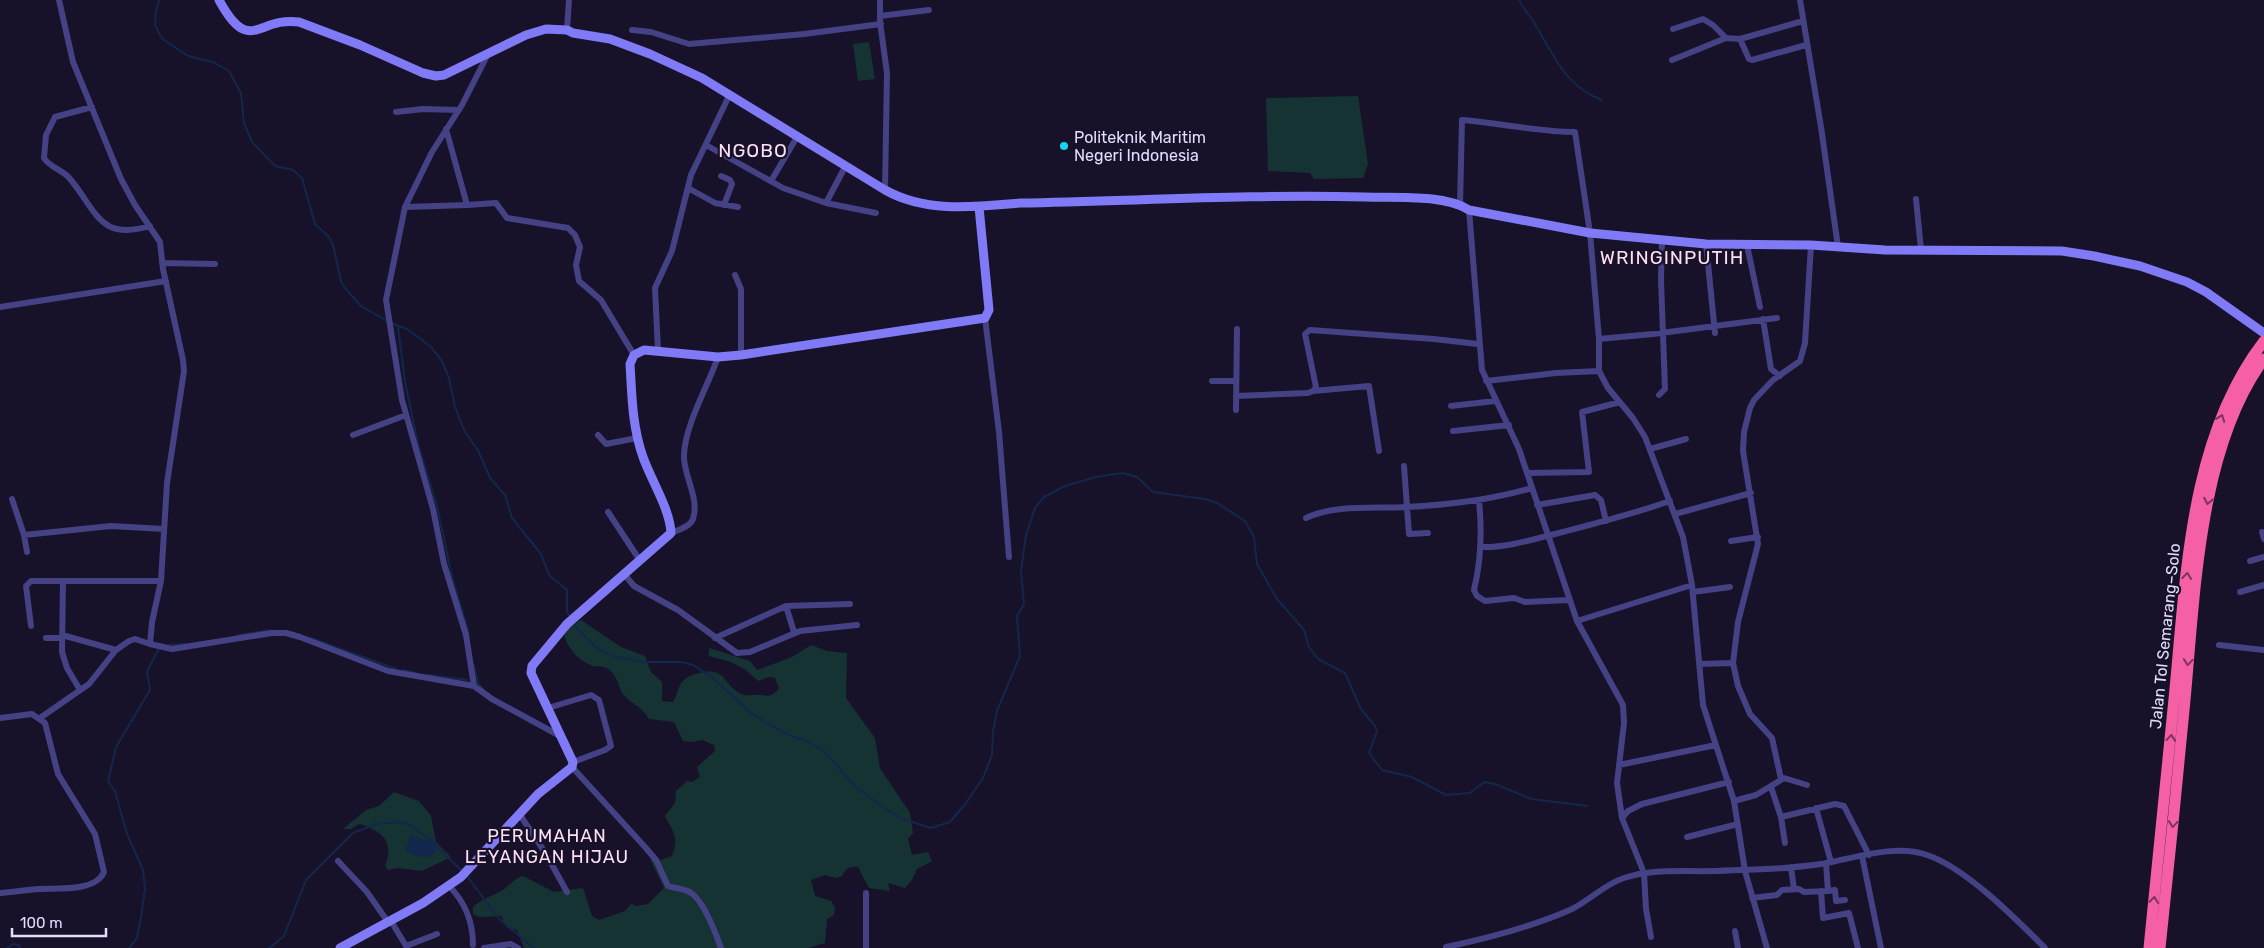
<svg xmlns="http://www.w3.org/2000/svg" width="2264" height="948" font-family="Rubik,sans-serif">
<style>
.green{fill:#163333;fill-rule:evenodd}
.water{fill:#13274d}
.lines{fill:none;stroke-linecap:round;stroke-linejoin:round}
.stream{stroke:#13274d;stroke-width:2}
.street{stroke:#454185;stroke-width:6}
.secondary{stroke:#807af7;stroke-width:9}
.highway{stroke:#f560a4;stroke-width:11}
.oneway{stroke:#7b3560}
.poi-dot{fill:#15d5f1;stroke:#171229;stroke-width:2}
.labels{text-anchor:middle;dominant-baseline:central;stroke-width:4.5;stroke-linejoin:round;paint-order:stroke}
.poi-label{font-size:16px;fill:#e1ddfd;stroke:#171229;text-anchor:start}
.street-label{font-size:16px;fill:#e1ddfd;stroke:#171229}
.neighbourhood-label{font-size:18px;letter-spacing:1px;fill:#fddff1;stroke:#171229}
.quarter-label{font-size:19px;letter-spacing:1px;fill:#fddff1;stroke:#171229}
</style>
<rect width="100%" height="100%" fill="#171229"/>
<path class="green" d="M 869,42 L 875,79 L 858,81 L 853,44 Z
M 1358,96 L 1368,164 L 1363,178 L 1314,179 L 1310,173 L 1268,171 L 1266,98 Z
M 581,620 L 621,647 L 645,656 L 651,672 L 662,682 L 662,701 L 673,702 C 678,695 677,687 683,681 C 688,676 694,674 700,673 C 726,666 723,685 741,694 C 748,697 754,694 760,695 C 770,696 773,697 779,688 L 775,678 L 769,677 L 758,681 L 746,670 L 731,662 L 709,656 L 709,648 L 750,661 L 757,670 L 792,657 L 811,645 L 827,651 L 847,653 L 846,698 L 875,738 L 880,768 L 910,813 L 913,833 L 908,839 L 912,855 L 928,852 L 932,861 L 917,869 L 912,880 L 905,888 L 888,883 L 890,891 L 869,888 L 858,867 C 850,866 845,869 842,876 L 836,878 L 825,875 L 811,880 L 815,896 L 831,901 L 835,907 L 834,915 L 827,919 L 825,943 L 808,948 L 524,948 L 517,930 L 507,928 L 501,916 L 479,917 L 473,914 L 473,907 C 482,899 490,897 501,891 C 509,887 513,879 523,876 L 554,892 L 583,888 L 592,916 L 599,920 L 625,911 L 632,903 L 635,906 L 648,904 L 664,888 L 650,859 L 661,860 L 672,856 C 679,836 674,834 665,816 L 675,803 L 676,791 L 687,781 L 692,782 L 700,777 L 697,767 L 715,751 L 714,745 L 702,740 L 692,742 L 683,741 L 674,722 L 649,719 C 640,704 632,705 624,695 C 617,687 620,678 608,669 C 604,666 599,667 593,666 C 579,661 569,650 564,636 L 570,627 Z
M 394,792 L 419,801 L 431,816 L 436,842 L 451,857 L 422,871 L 397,868 L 388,870 L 385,866 C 395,841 382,831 359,824 L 351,829 L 343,829 L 366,810 L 379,806 ZM 411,835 L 427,842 L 417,856 L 406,851 Z"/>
<path class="water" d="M 411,834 L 427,842 L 432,837 L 437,844 L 435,852 L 428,858 L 414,855 L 406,851 Z"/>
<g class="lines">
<path class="stream" d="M 159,0 L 156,12 L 155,25 L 160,35 L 164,40 L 188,56 L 213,62 L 229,71 L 241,93 L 244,123 L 252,142 L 275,166 L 293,170 L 302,178 L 315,224 L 329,237 L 333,245 L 341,281 L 345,288 L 361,306 L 387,321
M 1519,0 C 1525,12 1531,16 1536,26 C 1555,57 1566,87 1602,100
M 391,323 L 407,329 L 418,337 L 431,347 L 442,361 L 449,378 L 455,407 L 465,432 L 478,450 L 490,478 L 505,495 L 512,518 L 541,554 L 549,575 L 567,590 L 567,612 L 570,617
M 398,327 L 405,382 L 418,444 L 437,506 L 452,577 L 469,633
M 574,623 L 578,630 L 597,648 L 613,656 L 643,662 L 681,662 L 693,665 L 713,678 L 752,714 L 786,734 L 808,742 L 824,751 L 856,787 L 886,809 L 903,819 L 931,828 L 950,822 L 966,803 L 983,778 L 992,755 L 993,731 L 997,711 L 1020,656 L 1017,616 L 1024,604 L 1021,571 L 1026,535 L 1035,508 L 1044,497 L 1065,486 L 1096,477 L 1123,473 L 1137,477 L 1153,492 L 1205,499 L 1217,503 L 1245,521 L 1254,537 L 1257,564 L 1277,599 L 1304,630 L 1309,647 L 1318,659 L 1345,673 L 1361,709 L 1375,726 L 1377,731 L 1369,753 L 1382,770 L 1412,777 L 1446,795 L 1470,793 L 1484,782 L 1495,784 L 1531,799 L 1588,806
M 238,635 L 270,630
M 311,638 L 396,669
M 169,645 L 186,644
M 474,665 L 478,683 L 484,690
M 403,670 L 416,673
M 428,675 L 468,680
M 436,846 L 461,870
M 467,876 L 498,918 L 534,948
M 7,948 L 13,944 L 19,945 L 20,948
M 129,948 L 137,938 L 141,917 L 145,889 L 143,870 L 127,834 L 115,791 L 108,782 L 116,747 L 150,690 L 147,672 L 158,650 L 162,648
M 269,948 L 284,936 L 306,880 L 353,833 L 376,824 L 399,822 L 411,825 L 431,841"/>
<path class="street" d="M 59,0 L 73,62 L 121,179 L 135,205 L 160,242 L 163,269 L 183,360 L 184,371 L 167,483 L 161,581 L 152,622 L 150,644 L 172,649 L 272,633 L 286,633 L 300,637 L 388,671 L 474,686 L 492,699 L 560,736
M 880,0 L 880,22 L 887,73 L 885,190
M 1800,0 L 1821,127 L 1838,247
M 880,16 L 929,10
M 1673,29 L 1703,19 L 1713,25 L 1726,38
M 567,30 L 569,0
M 632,30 L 651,32 L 689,44 L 804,34 L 881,24
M 1740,39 L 1749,59 L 1752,60 L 1806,45
M 1672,60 L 1726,38 L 1740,39 L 1803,21
M 92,107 L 55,117 L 46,135 L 44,158 C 50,168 64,170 71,180 C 97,212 100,241 150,226
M 396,112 L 423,109 L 459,110
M 446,129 L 467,205 L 496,203 L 507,218 L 568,228 L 575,235 L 580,247 L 576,265 L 579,281 L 601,300 L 634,355
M 706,145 L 783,188 L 826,203 L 876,213
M 721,176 L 730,180 L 732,184 L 724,205
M 771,181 L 797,137
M 688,188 L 715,203 L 738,207
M 1916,199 L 1921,250
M 826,203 L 845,167
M 1460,205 L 1462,120 C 1500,123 1537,132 1575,132 L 1590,233 L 1599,339 L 1599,371 L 1608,388 L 1633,418 L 1645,437 L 1683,537 L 1692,585 L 1703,705 L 1734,801 L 1745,871 L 1767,948
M 405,207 L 467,205
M 1469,210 L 1482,370 L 1519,449 L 1577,621 L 1623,705 L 1624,723 L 1617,783 L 1622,818
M 1706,244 L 1715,333
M 1747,245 L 1760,307
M 162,263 L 215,264
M 735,275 L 741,289 L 741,355
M 0,307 L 166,281
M 985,318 L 999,432 L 1009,557
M 1763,319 L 1771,369 L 1780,376
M 1599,339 L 1653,334 L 1777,318
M 658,351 L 655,288 L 672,251 L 691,175 L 729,96
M 1212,381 L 1236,381
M 1486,381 L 1556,373 L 1599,371
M 1313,391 L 1369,386 L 1379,451
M 1659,395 L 1665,389 L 1661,280 L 1662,240
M 1236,396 L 1308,393 L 1313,391 L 1316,387 L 1305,334 L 1310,330 L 1434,339 L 1478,344
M 1451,406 L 1495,401
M 1236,410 L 1237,329
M 1453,431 L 1509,425
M 353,435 L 406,415
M 598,435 L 606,444 L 637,438
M 1650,449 L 1686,439
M 1404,466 L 1409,534 L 1428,533
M 1527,473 L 1589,472 L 1582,412 L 1620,402
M 12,499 L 24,535 L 111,526 L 164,529
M 1479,501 C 1482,530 1481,561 1474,590 L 1477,596 L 1485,601 L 1514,598 L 1525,602 L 1569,600
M 1537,505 L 1595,495 L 1601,500 L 1606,521
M 608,512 L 639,559
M 1675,514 L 1751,493
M 1306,518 C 1336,504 1374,509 1406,507 C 1448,505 1491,500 1532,488
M 2262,532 L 2264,539
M 671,533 C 678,530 690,527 693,519 C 700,498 683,475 684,455 C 685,425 708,386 718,357
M 24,535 L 27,552
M 1731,541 L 1758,537
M 1480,547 C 1505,548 1531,540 1555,534 C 1594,524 1633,514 1670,501
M 2250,561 L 2264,557
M 624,574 L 634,586 L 678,610 L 737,653 L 750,652 L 800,631 L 857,625
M 63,581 L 62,652 L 67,668 L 80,690
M 1693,592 L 1730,587
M 2240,592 L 2264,585
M 786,606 L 794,632
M 1577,621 L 1692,585
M 31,626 L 26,586 L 31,581 L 161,581
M 62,635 L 116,650
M 46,638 L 62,638
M 715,638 L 786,606 L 850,604
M 2219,645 L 2264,650
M 1699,664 L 1733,663
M 474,686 L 466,635 L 444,564 L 433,509 L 402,400 L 386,300 L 405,207 L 432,152 L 462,105 L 488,54
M 548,708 L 591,695 L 599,700 L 611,746 L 605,750 L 573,762
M 0,718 L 32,714 L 45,723 L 58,774 L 95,834 L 104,872 C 96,892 56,888 39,889 C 26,890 13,892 0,893
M 40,718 L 89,684 L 116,650 L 129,641 L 135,639 L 150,644
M 1619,765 L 1716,745
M 572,767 L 645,847 L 656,860 L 668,886 C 676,889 684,888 691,893 C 704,901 716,934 721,948
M 1781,779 L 1772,738 L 1750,714 L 1738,686 L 1733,663 L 1738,622 L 1758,544 L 1743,451 L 1744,432 L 1750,408 L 1754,400 L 1773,380 L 1800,361 L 1805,343 L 1811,245
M 1771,787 L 1781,817 L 1835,804 L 1844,806 L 1869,855
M 1734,801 L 1756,795 L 1784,778 L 1807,785
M 1816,808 L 1831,862
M 520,815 L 546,854 L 567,892
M 1781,817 L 1785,843
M 1687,837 L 1738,824
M 1862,856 L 1881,948
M 338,861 L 367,892 L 388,922
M 1791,867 L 1794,889
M 449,886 C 465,902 473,921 473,945
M 1821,891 L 1823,918 L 1849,913 L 1858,948
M 1828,891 L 1835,890 L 1836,901 L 1845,900
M 1752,898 L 1777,895 L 1782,890 L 1799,889 L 1804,892 L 1828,891 L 1826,863
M 391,921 L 406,946 L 437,934
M 1735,931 L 1738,948
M 1651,937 L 1646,909 L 1644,873 L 1622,818 L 1628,811 L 1642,804 L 1729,782
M 1446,947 C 1489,938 1532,927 1572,909 C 1590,900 1605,884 1624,878 C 1653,868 1684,872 1714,871 C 1751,870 1790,869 1827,863 C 1858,857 1896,844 1927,855 C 1966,868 2016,919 2045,948
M 484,948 L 511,944 L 518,948
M 866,948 L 866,893"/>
<path class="secondary" d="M 219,0 C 250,57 258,16 299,22 L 360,45 L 423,73 L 436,76 L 444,75 L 526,35 L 546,29 L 567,30 L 573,33 L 610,39 L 650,54 L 702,78 L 885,190 C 926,213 974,207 1020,203 C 1135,201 1250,194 1365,197 C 1395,198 1444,194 1469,210 L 1590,233 L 1706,244 L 1811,245 L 1885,250 L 2062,251 L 2094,256 L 2140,266 L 2187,282 L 2206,292 L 2264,333
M 340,948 L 423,903 L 461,877 L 538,794 L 572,767 L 573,762 L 531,673 L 532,666 L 567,624 L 671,533 C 670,509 651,480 643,457 C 632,426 632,396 630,364 L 634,355 L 644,350 L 718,357 L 741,355 L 985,318 L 989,310 L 979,207"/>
<path class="highway" d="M 2149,948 C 2158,865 2166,782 2174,699 C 2186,581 2188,439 2264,341
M 2160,948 C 2169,865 2177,783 2185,700 C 2195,593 2199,447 2264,359"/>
</g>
<defs><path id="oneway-chevron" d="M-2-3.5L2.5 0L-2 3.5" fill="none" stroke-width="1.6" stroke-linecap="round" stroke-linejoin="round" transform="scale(1.25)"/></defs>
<g class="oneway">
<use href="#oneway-chevron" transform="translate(2221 418) rotate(-70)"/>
<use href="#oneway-chevron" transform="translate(2208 501) rotate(101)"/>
<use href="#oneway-chevron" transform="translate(2187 576) rotate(-84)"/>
<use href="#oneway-chevron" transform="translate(2188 662) rotate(95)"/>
<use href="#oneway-chevron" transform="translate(2171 738) rotate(-85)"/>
<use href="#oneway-chevron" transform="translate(2173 824) rotate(95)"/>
<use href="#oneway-chevron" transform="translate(2154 900) rotate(-84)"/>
</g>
<circle class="poi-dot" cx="1064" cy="146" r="5"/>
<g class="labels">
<g class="poi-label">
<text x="1074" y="137">Politeknik Maritim<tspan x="1074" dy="18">Negeri Indonesia</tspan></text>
</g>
<g class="street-label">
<text transform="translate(2165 636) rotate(-84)">Jalan Tol Semarang–Solo</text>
</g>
<g class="neighbourhood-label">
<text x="547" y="836">PERUMAHAN<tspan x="547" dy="21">LEYANGAN HIJAU</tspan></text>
</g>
<g class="quarter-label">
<text x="753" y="150">NGOBO</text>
<text x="1672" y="257">WRINGINPUTIH</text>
</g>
</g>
<path d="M12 928v8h94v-8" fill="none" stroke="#e1ddfd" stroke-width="2.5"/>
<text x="20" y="928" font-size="15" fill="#e1ddfd" stroke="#171229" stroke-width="4" paint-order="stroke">100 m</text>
</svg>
